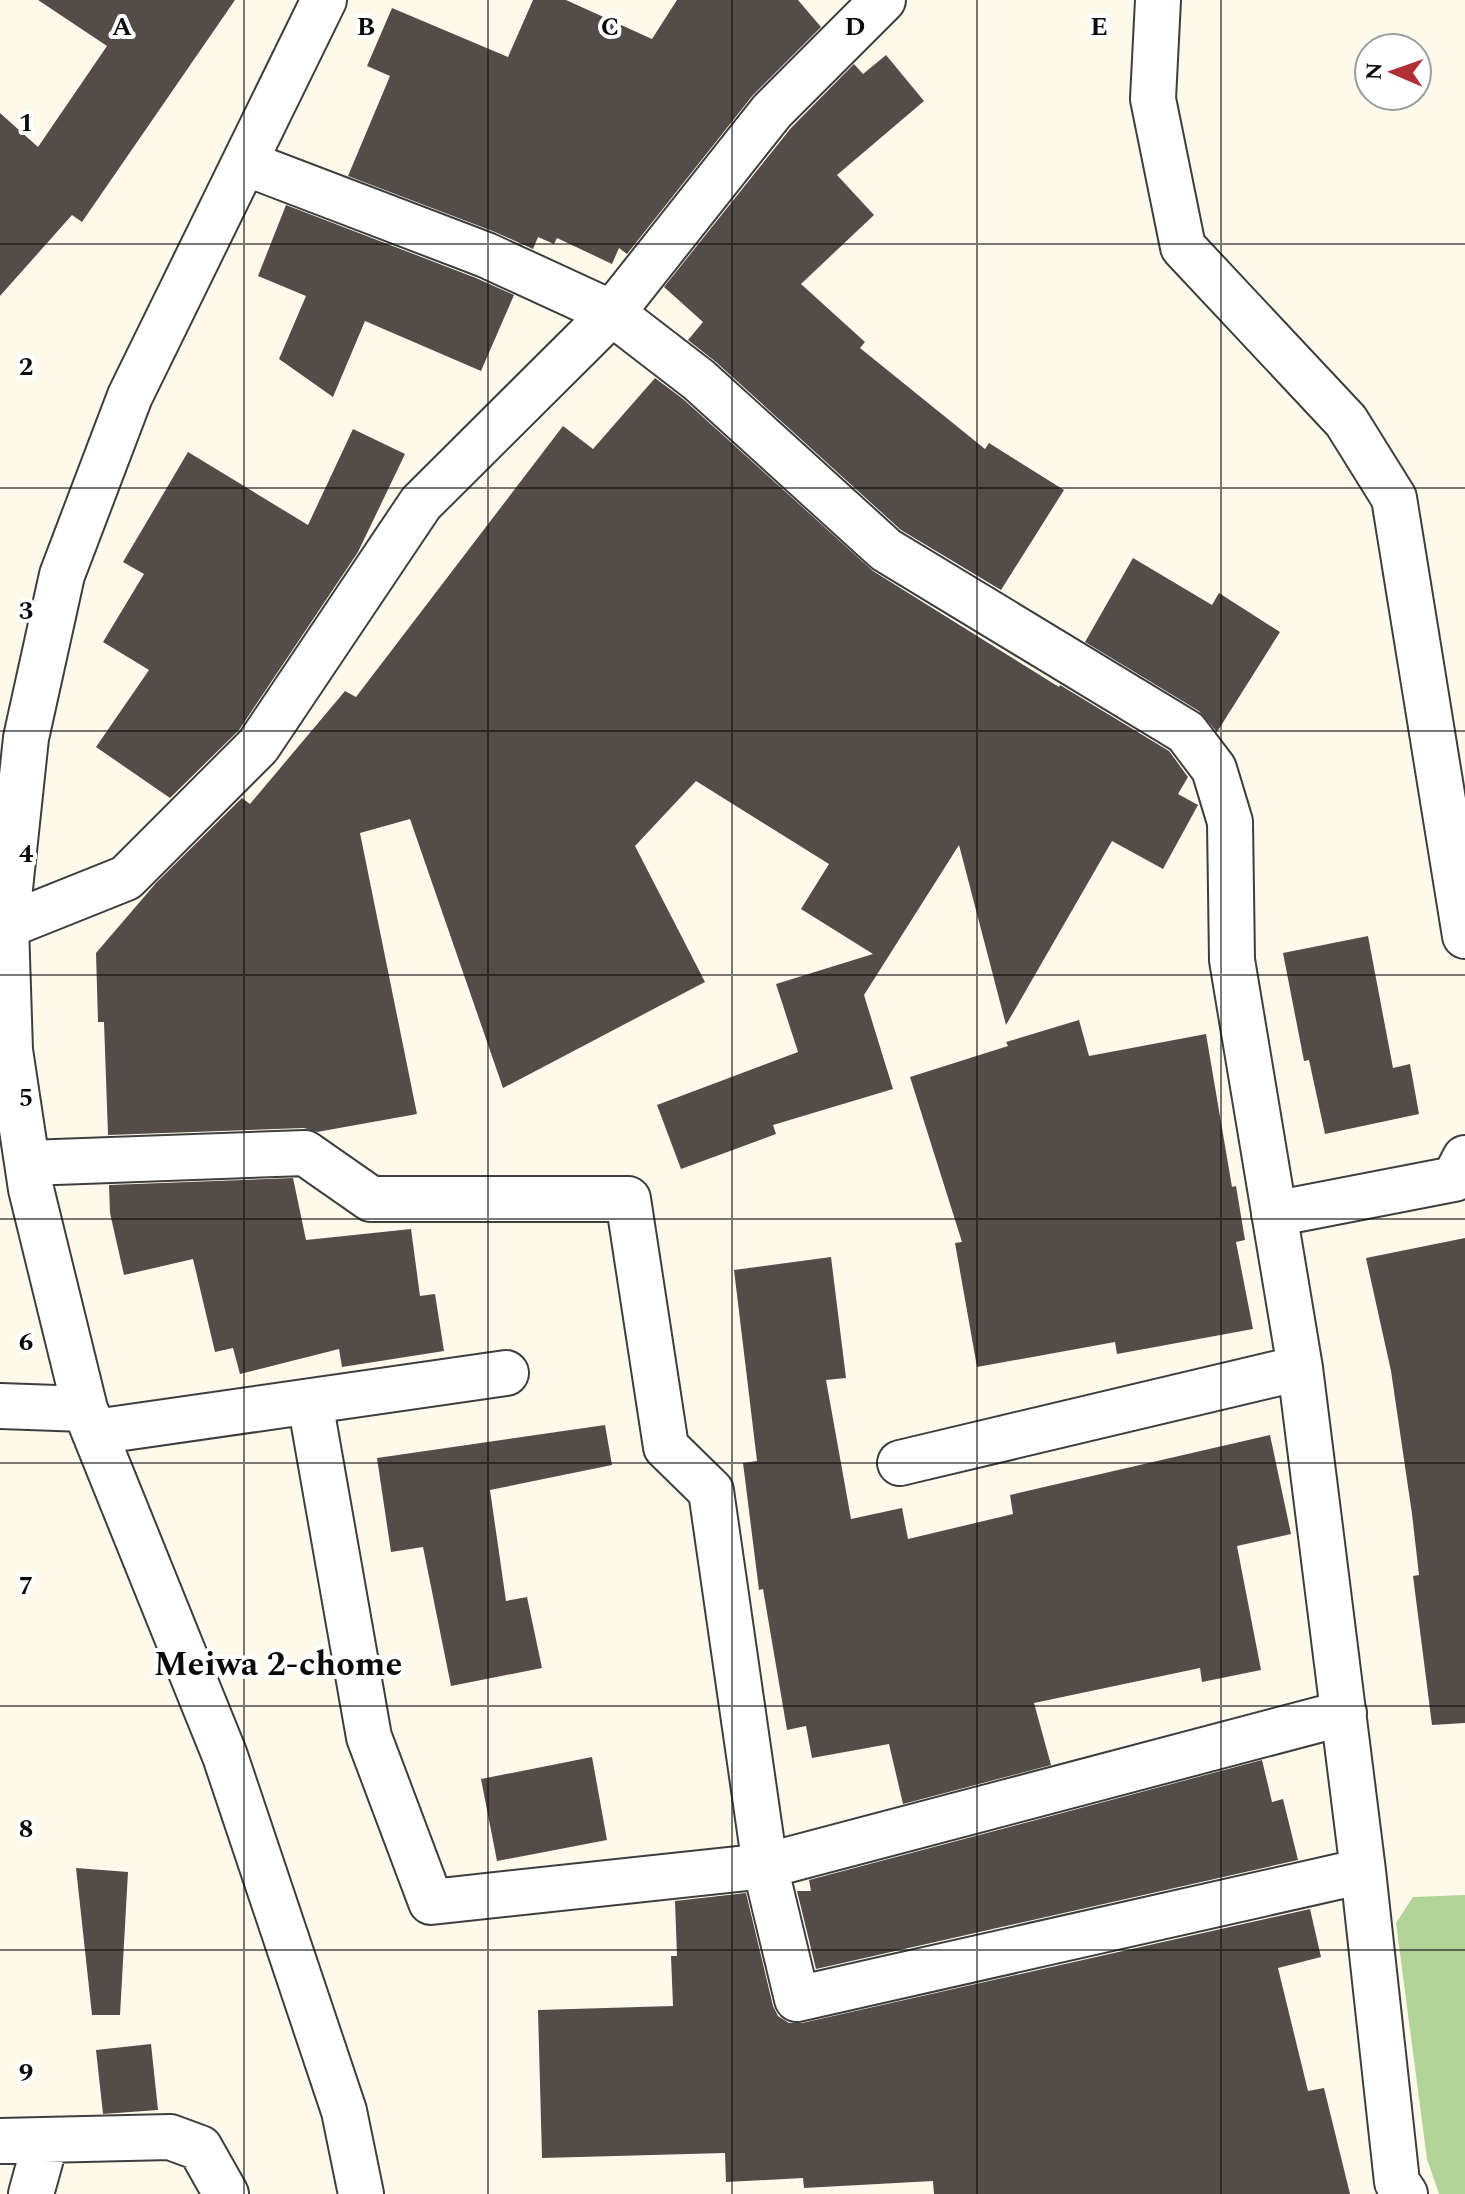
<svg xmlns="http://www.w3.org/2000/svg" width="1465" height="2194" font-family="Spectral,serif">
<style>
.forest{fill:#b3d498}
.building{fill:#534c48}
.lines{fill:none;stroke-linecap:round;stroke-linejoin:round}
.minor-casing{stroke:#3e3e3e;stroke-width:48}
.minor{stroke:#fff;stroke-width:44}
.grid{fill:none;stroke:#0b0b0b;stroke-width:2;stroke-opacity:0.55}
.labels{text-anchor:middle;dominant-baseline:central;stroke-width:8;stroke-linejoin:round;paint-order:stroke}
.neighbourhood-label{font-size:34px;font-weight:bold;fill:#0b0b0b;stroke:#fff}
.grid-label{font-size:26px;text-anchor:middle;font-weight:bold;fill:#0b0b0b;stroke:#fff;stroke-width:8;stroke-linejoin:round;paint-order:stroke}
</style>
<rect width="100%" height="100%" fill="#fefaeb"/>
<path class="forest" d="M 1465,1895 L 1465,2194 L 1439,2194 L 1427,2159 L 1396,1923 L 1413,1897 Z"/>
<path class="building" d="M 38,0 L 235,0 L 82,222 L 72,215 L 0,296 L 0,113 L 38,147 L 107,46 Z
M 533,0 L 566,0 L 652,39 L 677,0 L 798,0 L 821,27 L 753,95 L 627,254 L 619,248 L 612,264 L 557,238 L 554,244 L 538,237 L 533,249 L 495,232 L 348,176 L 390,76 L 367,66 L 392,8 L 508,57 Z
M 886,55 L 924,101 L 837,175 L 874,215 L 801,284 L 865,342 L 860,348 L 985,449 L 989,443 L 1064,490 L 1001,590 L 901,530 L 716,362 L 688,340 L 703,322 L 664,287 L 791,128 L 854,64 L 863,74 Z
M 286,205 L 476,278 L 514,295 L 481,371 L 365,321 L 333,397 L 279,359 L 306,296 L 258,276 Z
M 655,378 L 683,399 L 873,571 L 1059,687 L 1060,685 L 1169,751 L 1188,777 L 1178,794 L 1198,805 L 1163,869 L 1112,841 L 1006,1025 L 959,845 L 864,995 L 893,1089 L 773,1125 L 776,1134 L 681,1169 L 657,1105 L 798,1052 L 776,984 L 873,954 L 801,909 L 829,864 L 696,781 L 635,846 L 705,982 L 503,1088 L 410,819 L 360,833 L 417,1114 L 317,1132 L 304,1128 L 108,1135 L 104,1022 L 98,1022 L 96,953 L 156,883 L 242,798 L 250,804 L 345,691 L 356,697 L 563,426 L 593,449 Z
M 353,429 L 405,454 L 358,552 L 239,730 L 170,798 L 96,747 L 149,670 L 103,642 L 144,574 L 123,562 L 188,452 L 308,525 Z
M 1133,558 L 1212,605 L 1219,593 L 1280,632 L 1217,732 L 1199,711 L 1085,642 Z
M 1368,936 L 1393,1068 L 1410,1064 L 1419,1114 L 1325,1134 L 1309,1060 L 1304,1061 L 1283,953 Z
M 1079,1020 L 1089,1056 L 1206,1034 L 1232,1187 L 1236,1186 L 1245,1240 L 1236,1242 L 1253,1329 L 1117,1354 L 1115,1342 L 977,1367 L 955,1243 L 962,1242 L 910,1077 L 1008,1046 L 1006,1042 Z
M 293,1178 L 306,1240 L 411,1229 L 420,1296 L 435,1294 L 444,1351 L 342,1367 L 339,1349 L 240,1374 L 233,1348 L 215,1352 L 193,1259 L 124,1275 L 110,1213 L 109,1185 Z
M 1465,1238 L 1465,1723 L 1432,1725 L 1413,1576 L 1419,1575 L 1412,1514 L 1391,1371 L 1366,1258 Z
M 831,1257 L 846,1378 L 826,1380 L 851,1519 L 902,1508 L 908,1539 L 1013,1514 L 1010,1495 L 1270,1435 L 1291,1534 L 1237,1546 L 1261,1670 L 1202,1682 L 1200,1668 L 1034,1703 L 1051,1765 L 903,1804 L 889,1744 L 812,1758 L 806,1726 L 787,1730 L 763,1589 L 759,1590 L 743,1463 L 757,1461 L 734,1270 Z
M 605,1425 L 612,1465 L 490,1490 L 506,1601 L 527,1597 L 542,1668 L 451,1686 L 423,1547 L 391,1552 L 377,1458 Z
M 592,1757 L 607,1840 L 497,1861 L 481,1779 Z
M 1262,1760 L 1272,1802 L 1283,1799 L 1298,1860 L 816,1969 L 797,1891 L 811,1891 L 809,1880 Z
M 76,1868 L 128,1872 L 120,2015 L 92,2015 Z
M 746,1893 L 773,2006 L 778,2016 L 789,2023 L 802,2023 L 1310,1909 L 1321,1957 L 1278,1968 L 1308,2091 L 1324,2088 L 1350,2194 L 934,2194 L 933,2181 L 804,2188 L 803,2178 L 726,2182 L 725,2153 L 542,2158 L 538,2010 L 673,2006 L 671,1956 L 677,1956 L 675,1901 Z
M 151,2044 L 158,2110 L 103,2114 L 96,2050 Z"/>
<g class="lines">
<g class="minor-casing">
<path id="minor" d="M 324,0 L 130,396 L 62,575 L 26,738 L 6,926 L 10,1050 L 31,1189 L 85,1409 L 225,1756 L 344,2111 L 361,2194
M 1158,0 L 1153,99 L 1183,247 L 1346,421 L 1394,498 L 1465,936
M 245,163 L 486,255 L 612,313 L 699,380 L 886,550 L 1186,732 L 1214,769 L 1230,822 L 1232,960 L 1300,1368 L 1363,1871 L 1397,2182 L 1405,2194
M 6,926 L 126,878 L 258,746 L 421,503 L 612,313 L 772,111 L 883,0
M 28,1163 L 305,1153 L 371,1199 L 628,1199 L 666,1447 L 711,1491 L 765,1866 L 797,1999 L 1363,1871
M 1274,1214 L 1454,1179 L 1465,1158
M 310,1402 L 369,1737 L 431,1902 L 765,1866 L 1344,1713
M 0,1406 L 85,1409
M 95,1432 L 506,1373
M 900,1463 L 1300,1368
M 0,2141 L 170,2137 L 200,2148 L 226,2194
M 31,2194 L 46,2140"/>
</g>
<use href="#minor" class="minor"/>
</g>
<path class="grid" d="M 244,0 L 244,2194M 488,0 L 488,2194M 732,0 L 732,2194M 977,0 L 977,2194M 1221,0 L 1221,2194M 0,244 L 1465,244M 0,488 L 1465,488M 0,731 L 1465,731M 0,975 L 1465,975M 0,1219 L 1465,1219M 0,1463 L 1465,1463M 0,1706 L 1465,1706M 0,1950 L 1465,1950"/>
<g class="labels">
<g class="neighbourhood-label">
<text x="278" y="1665">Meiwa 2-chome</text>
</g>
</g>
<g class="grid-label">
<text x="122" y="35">A</text>
<text x="366" y="35">B</text>
<text x="610" y="35">C</text>
<text x="855" y="35">D</text>
<text x="1099" y="35">E</text>
<text x="26" y="131">1</text>
<text x="26" y="375">2</text>
<text x="26" y="619">3</text>
<text x="26" y="862">4</text>
<text x="26" y="1106">5</text>
<text x="26" y="1350">6</text>
<text x="26" y="1594">7</text>
<text x="26" y="1837">8</text>
<text x="26" y="2081">9</text>
</g>
<g transform="translate(1393 72) rotate(272)"><circle r="38" fill="#ffffff" stroke="#9d9d9d" stroke-width="2"/>
<path d="M0-6L14 30L0 20L-14 30Z" fill="#b02e35"/>
<text y="-12" font-size="22" font-weight="bold" text-anchor="middle" fill="#0b0b0b">N</text>
</g>
</svg>
